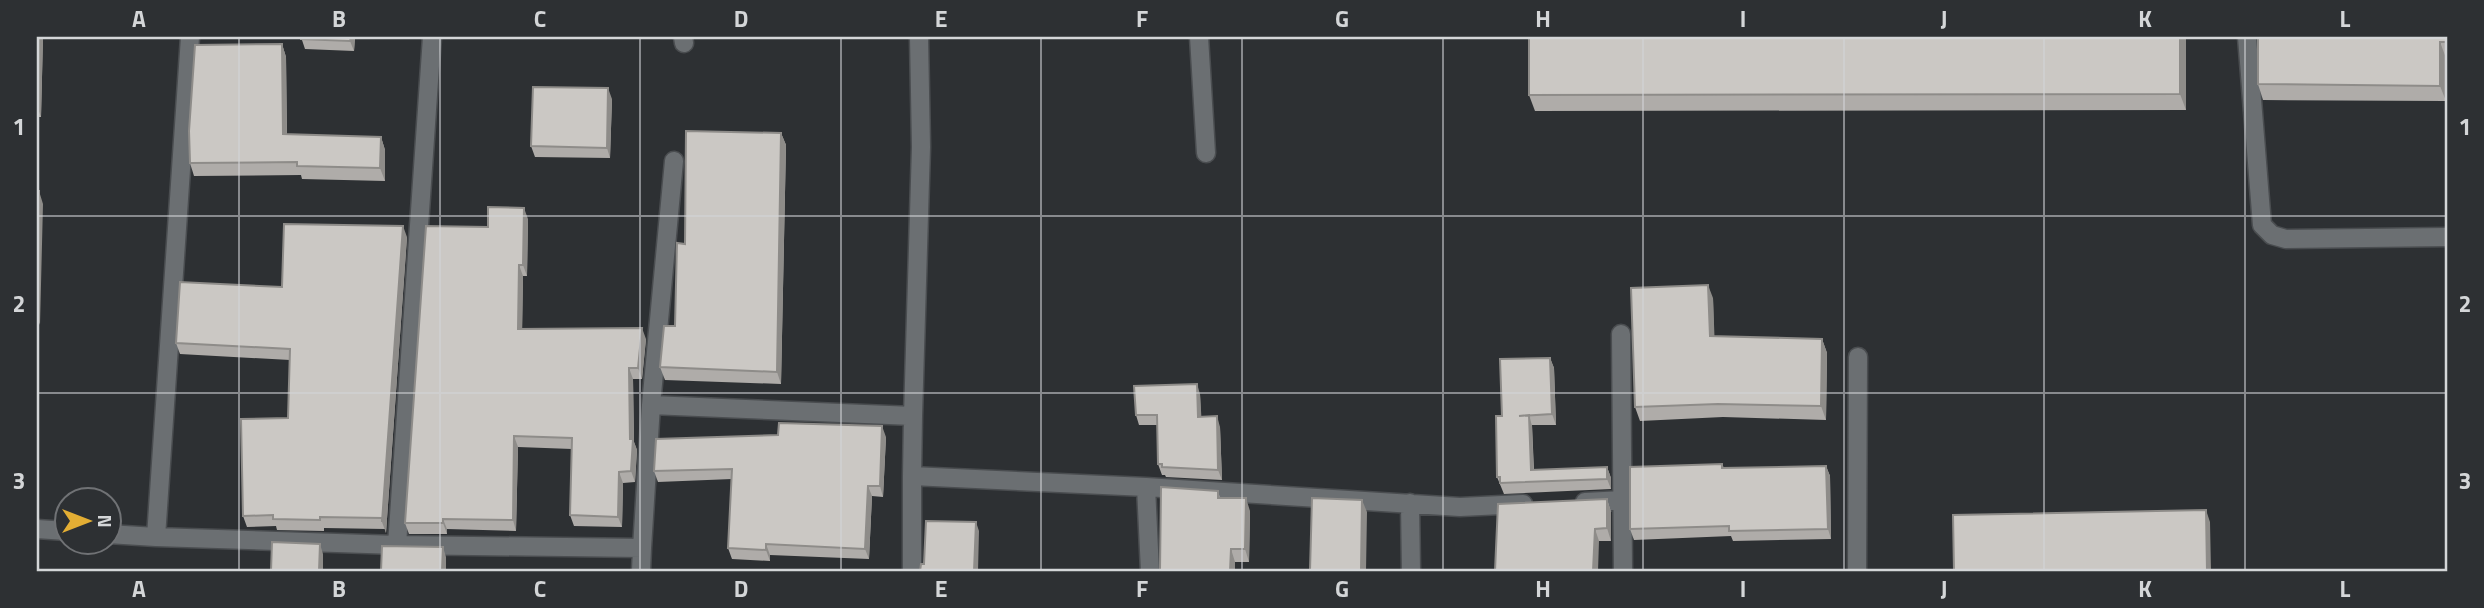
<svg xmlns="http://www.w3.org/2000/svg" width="2484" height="608" font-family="'Titillium Web',sans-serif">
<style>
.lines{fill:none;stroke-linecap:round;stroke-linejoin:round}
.minor-casing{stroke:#4a4d50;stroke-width:21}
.minor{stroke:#6b6f72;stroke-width:18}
.wall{fill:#afaca9}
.shaded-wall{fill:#8e8c89}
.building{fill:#cbc8c4;stroke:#8e8c89;stroke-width:2}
.grid{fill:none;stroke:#d4d6d8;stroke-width:2;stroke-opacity:0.55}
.neatline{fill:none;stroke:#d4d6d8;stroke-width:2.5}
.grid-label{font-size:23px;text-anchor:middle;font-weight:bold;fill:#d4d6d8}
</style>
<rect width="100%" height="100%" fill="#2d3033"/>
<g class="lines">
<g class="minor-casing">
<path id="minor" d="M 683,37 L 684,43
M 1199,37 L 1206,153
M 2247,37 L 2262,225 L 2272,235 L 2286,239 L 2447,237
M 1621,334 L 1623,571
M 651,405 L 913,416 L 912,476
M 913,416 L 921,147 L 919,37
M 1146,487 L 1150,571
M 1585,502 L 1623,500
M 1410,503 L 1411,571
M 37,529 L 66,531
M 108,534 L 156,537 L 190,37
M 156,537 L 397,545 L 432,37
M 397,545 L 642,548 L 651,405 L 674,161
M 641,571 L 642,548
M 912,571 L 912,476 L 1146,487 L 1460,507 L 1523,504
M 1857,571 L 1858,357"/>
</g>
<use href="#minor" class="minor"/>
</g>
<path class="wall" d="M 37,37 L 43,37 L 41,117 L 37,117 Z
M 301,37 L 355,37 L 354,51 L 305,49 Z
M 2186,37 L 2186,110 L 1535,111 L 1529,95 Z
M 2447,37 L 2446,101 L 2263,100 L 2258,84 Z
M 282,44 L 286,57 L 287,134 L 381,137 L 385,150 L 385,181 L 302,179 L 301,175 L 194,176 L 190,163 Z
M 612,99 L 610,158 L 535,157 L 531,146 Z
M 781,133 L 786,145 L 781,384 L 665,380 L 660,367 L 675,326 L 685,244 Z
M 528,219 L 527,276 L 523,276 L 522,329 L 646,339 L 642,379 L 633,379 L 634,442 L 637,450 L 635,482 L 623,483 L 622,527 L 574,526 L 570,515 L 572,449 L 518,447 L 516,531 L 447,529 L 447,534 L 409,534 L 405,523 L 488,227 Z
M 407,237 L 386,533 L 385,529 L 324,528 L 324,531 L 277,530 L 276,526 L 247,527 L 243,516 L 288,418 L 290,360 L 180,354 L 176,343 L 282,287 Z
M 1713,298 L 1714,337 L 1822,339 L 1827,353 L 1826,420 L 1723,417 L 1640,421 L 1635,407 Z
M 1550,358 L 1554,368 L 1556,425 L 1532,425 L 1534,470 L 1607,467 L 1611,478 L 1611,489 L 1504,494 L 1497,477 Z
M 1200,394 L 1201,417 L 1220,427 L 1222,480 L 1166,477 L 1165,475 L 1162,475 L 1158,464 L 1157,425 L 1139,425 L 1136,415 Z
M 886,437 L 883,497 L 872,496 L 869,559 L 770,555 L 770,561 L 732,559 L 728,548 L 732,479 L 658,482 L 654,471 Z
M 1722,464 L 1724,468 L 1826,466 L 1830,476 L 1831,539 L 1733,541 L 1731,536 L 1634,540 L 1630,529 Z
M 1218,491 L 1220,498 L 1250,511 L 1249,562 L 1235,562 L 1235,571 L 1160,571 Z
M 1607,499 L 1611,512 L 1611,541 L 1599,541 L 1495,571 Z"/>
<path class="shaded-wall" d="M 38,37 L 43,37 L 41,117 L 37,106 Z
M 351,37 L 355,37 L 354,51 L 350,41 Z
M 2180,37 L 2186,37 L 2186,110 L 2180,94 Z
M 2440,42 L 2446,58 L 2446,101 L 2440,86 Z
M 282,44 L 286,57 L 287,147 L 283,134 Z
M 608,88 L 612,99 L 610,158 L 607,148 Z
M 781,133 L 786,145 L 781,384 L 777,372 Z
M 381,137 L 385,150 L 385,181 L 380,168 Z
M 39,191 L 43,204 L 40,325 L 37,317 L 37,251 Z
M 524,208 L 528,219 L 527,276 L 523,265 Z
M 403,226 L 407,237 L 386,533 L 382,522 Z
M 519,265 L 523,276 L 522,340 L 518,329 Z
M 1708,285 L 1713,298 L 1715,350 L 1710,336 Z
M 642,328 L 646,339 L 642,379 L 638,368 Z
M 1822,339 L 1827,353 L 1826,420 L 1821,406 Z
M 1550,358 L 1554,368 L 1556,425 L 1552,414 Z
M 629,368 L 633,379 L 634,442 L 637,450 L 635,482 L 631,471 Z
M 1197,384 L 1200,394 L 1202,427 L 1198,417 Z
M 1529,415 L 1532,426 L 1534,480 L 1531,470 Z
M 1217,416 L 1220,427 L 1222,480 L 1218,470 Z
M 882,426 L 886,437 L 883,497 L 880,486 Z
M 514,436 L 518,447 L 516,531 L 513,520 Z
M 1826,466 L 1830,476 L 1831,539 L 1828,529 Z
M 1607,467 L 1611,478 L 1611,489 L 1607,479 Z
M 619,472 L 623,483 L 622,527 L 618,517 Z
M 868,486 L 872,496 L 869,559 L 865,549 Z
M 1246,498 L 1250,511 L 1249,562 L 1245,549 Z
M 1607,499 L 1611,512 L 1611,541 L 1607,528 Z
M 1362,500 L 1367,512 L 1366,571 L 1361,571 Z
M 2206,510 L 2210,522 L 2211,571 L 2207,571 Z
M 443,519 L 447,529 L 447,534 L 443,523 Z
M 976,522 L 979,531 L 978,571 L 974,571 Z
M 1595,529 L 1599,541 L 1598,571 L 1593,571 Z
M 320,544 L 323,554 L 323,571 L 319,571 Z
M 766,544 L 770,555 L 770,561 L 766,550 Z
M 443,547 L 446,557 L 446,571 L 442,571 Z
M 1231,549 L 1235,562 L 1235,571 L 1230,571 Z"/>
<path class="building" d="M 37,37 L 38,37 L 37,74 Z
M 301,37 L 351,37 L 350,41 L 301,39 Z
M 1529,37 L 2180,37 L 2180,94 L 1529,95 Z
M 2258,37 L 2447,37 L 2447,42 L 2440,42 L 2440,86 L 2258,84 Z
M 282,44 L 283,134 L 381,137 L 380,168 L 297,166 L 297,162 L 190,163 L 189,131 L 195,45 Z
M 533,87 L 608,88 L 607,148 L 531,146 Z
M 686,131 L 781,133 L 777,372 L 660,367 L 664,326 L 675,326 L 677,243 L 685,244 Z
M 37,191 L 39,191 L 37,251 Z
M 488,207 L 524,208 L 523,265 L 519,265 L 518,329 L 642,328 L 638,368 L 629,368 L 630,439 L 633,439 L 631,471 L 619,472 L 618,517 L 570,515 L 572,438 L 514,436 L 513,520 L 443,519 L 443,523 L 405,523 L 426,226 L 488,227 Z
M 284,224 L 403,226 L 382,522 L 382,518 L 320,517 L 320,520 L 273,519 L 273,515 L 243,516 L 241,419 L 288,418 L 290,349 L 176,343 L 180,282 L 282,287 Z
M 1708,285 L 1710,336 L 1822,339 L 1821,406 L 1718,404 L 1635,407 L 1631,288 Z
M 1550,358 L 1552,414 L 1519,416 L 1529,415 L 1531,470 L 1607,467 L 1607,479 L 1500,483 L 1500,477 L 1497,477 L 1496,416 L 1502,416 L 1500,359 Z
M 1197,384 L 1198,417 L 1217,416 L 1218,470 L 1162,467 L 1162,464 L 1158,464 L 1157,415 L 1136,415 L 1134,386 Z
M 779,423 L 882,426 L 880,486 L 868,486 L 865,549 L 766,544 L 766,550 L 728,548 L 732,469 L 654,471 L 656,439 L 778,435 Z
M 1722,464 L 1722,468 L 1826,466 L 1828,529 L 1729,531 L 1729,526 L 1630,529 L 1630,467 Z
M 1161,487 L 1218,491 L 1218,498 L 1246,498 L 1245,549 L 1231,549 L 1230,571 L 1160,571 Z
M 1312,498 L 1362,500 L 1361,571 L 1310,571 Z
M 1607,499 L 1607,528 L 1595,529 L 1593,571 L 1495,571 L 1498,504 Z
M 2206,510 L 2207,571 L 1954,571 L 1953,515 Z
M 926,521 L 976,522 L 974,571 L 920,571 L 921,564 L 924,564 Z
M 272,542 L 320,544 L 319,571 L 271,571 Z
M 382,546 L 443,547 L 442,571 L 381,571 Z"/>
<path class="grid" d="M 239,37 L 239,571M 440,37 L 440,571M 640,37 L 640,571M 841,37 L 841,571M 1041,37 L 1041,571M 1242,37 L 1242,571M 1443,37 L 1443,571M 1643,37 L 1643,571M 1844,37 L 1844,571M 2044,37 L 2044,571M 2245,37 L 2245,571M 37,216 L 2447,216M 37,393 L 2447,393"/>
<rect width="2484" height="608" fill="none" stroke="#2d3033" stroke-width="77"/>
<g transform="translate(88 521) rotate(90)"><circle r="33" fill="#2d3033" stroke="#707275" stroke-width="2"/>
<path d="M0-5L12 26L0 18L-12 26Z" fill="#e3ae34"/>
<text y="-10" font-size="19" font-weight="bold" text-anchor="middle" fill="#d4d6d8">N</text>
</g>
<rect x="38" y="38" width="2408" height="532" class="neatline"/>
<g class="grid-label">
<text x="139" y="27">A</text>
<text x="339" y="27">B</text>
<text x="540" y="27">C</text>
<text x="741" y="27">D</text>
<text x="941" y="27">E</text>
<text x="1142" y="27">F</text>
<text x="1342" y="27">G</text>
<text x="1543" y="27">H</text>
<text x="1743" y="27">I</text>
<text x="1944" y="27">J</text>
<text x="2145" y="27">K</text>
<text x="2345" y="27">L</text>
<text x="19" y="135">1</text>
<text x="2465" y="135">1</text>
<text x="19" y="312">2</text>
<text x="2465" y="312">2</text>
<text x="19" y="489">3</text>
<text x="2465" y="489">3</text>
<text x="139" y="597">A</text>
<text x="339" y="597">B</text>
<text x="540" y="597">C</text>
<text x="741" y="597">D</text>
<text x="941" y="597">E</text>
<text x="1142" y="597">F</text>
<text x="1342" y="597">G</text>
<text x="1543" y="597">H</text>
<text x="1743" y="597">I</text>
<text x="1944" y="597">J</text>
<text x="2145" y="597">K</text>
<text x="2345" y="597">L</text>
</g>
</svg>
